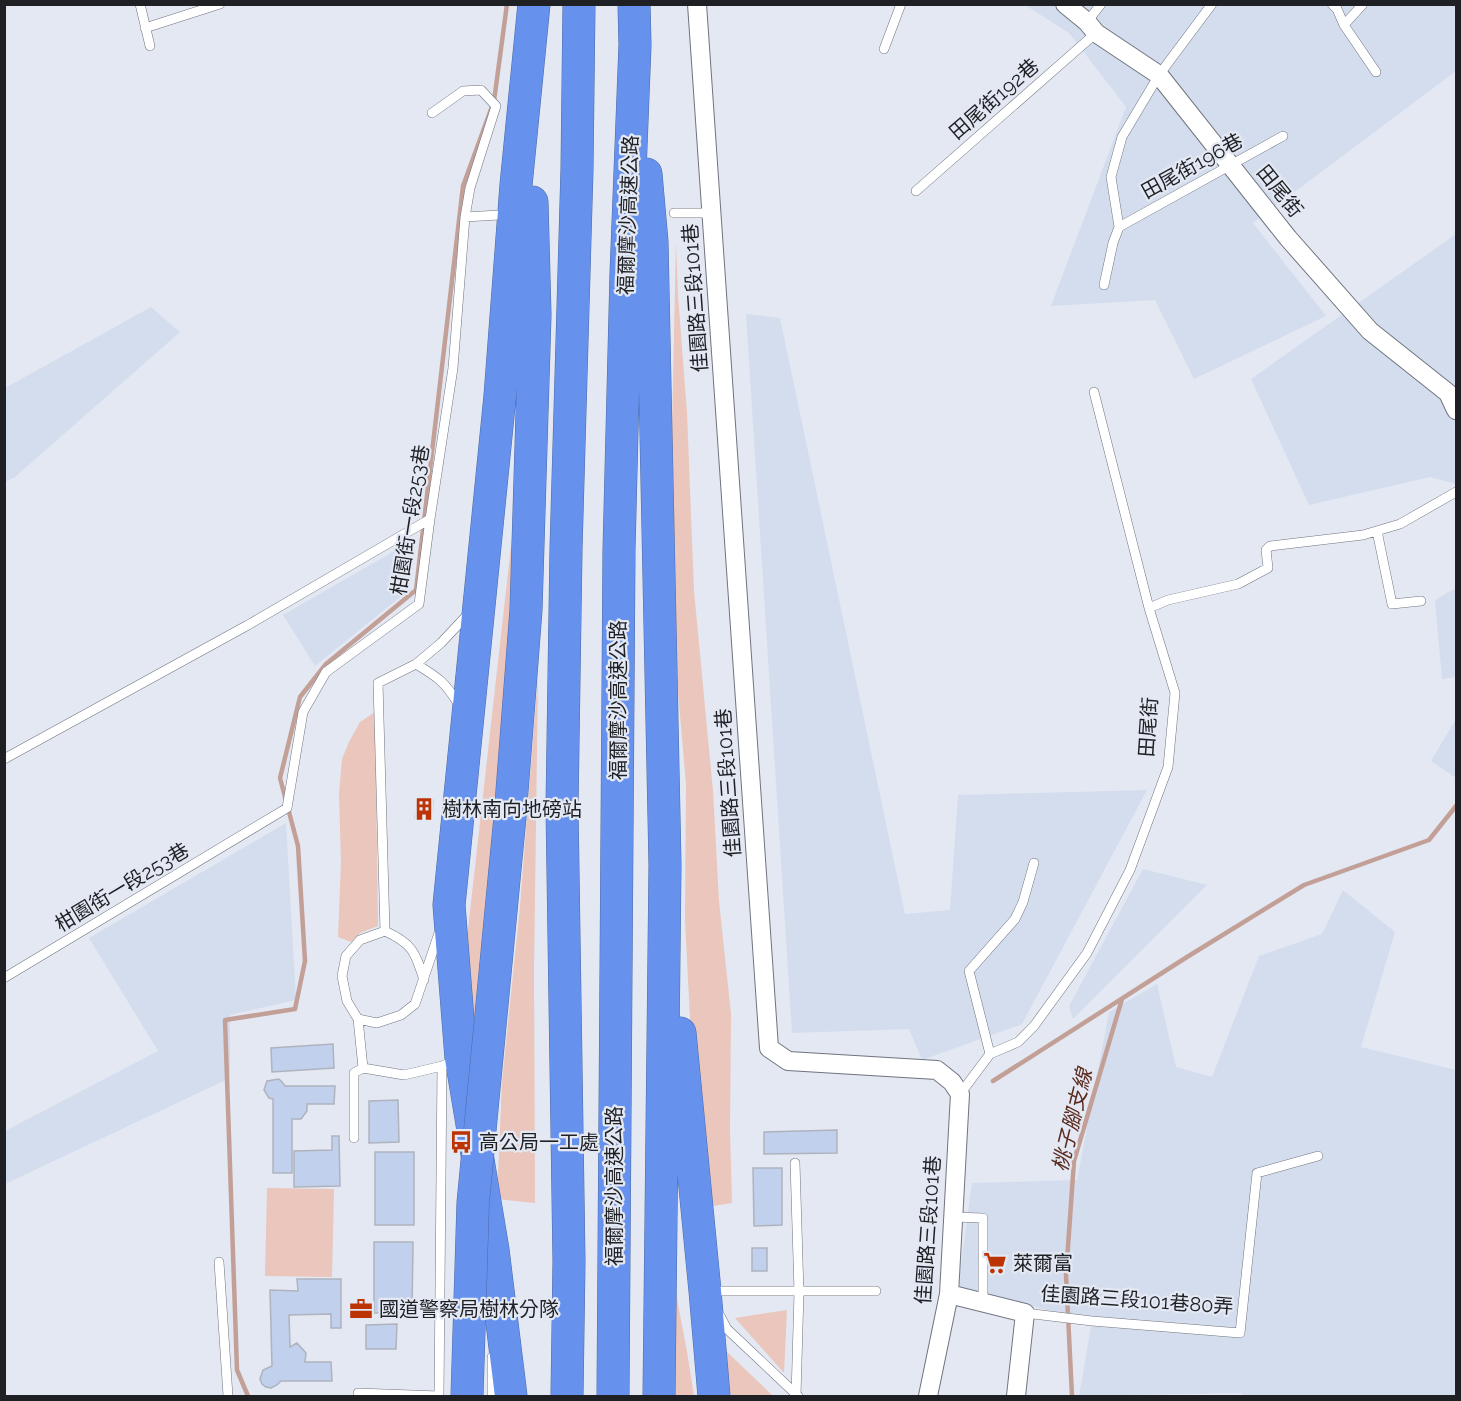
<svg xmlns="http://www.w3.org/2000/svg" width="1461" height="1401" font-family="Raleway,'Noto Sans TC',sans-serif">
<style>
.built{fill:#d4ddee}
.green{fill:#eac6bc}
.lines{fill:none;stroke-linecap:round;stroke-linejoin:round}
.stream{stroke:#c3a097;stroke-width:4.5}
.building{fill:#c1d0ed;stroke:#aeb3bd;stroke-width:1.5}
.service-casing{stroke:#6f747e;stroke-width:10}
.minor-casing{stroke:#6f747e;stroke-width:20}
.motorway-casing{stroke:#4d6aa7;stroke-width:33}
.service{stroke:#fff;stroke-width:9}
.minor{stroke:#fff;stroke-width:18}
.motorway{stroke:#6692ee;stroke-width:32}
.motorway-bridge-casing{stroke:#4d6aa7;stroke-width:33;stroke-linecap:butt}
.motorway-bridge{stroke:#6692ee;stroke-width:32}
.labels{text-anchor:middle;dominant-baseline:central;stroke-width:4.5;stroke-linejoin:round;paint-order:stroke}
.street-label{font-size:20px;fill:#1e2024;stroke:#e3e8f3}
.poi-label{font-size:20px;fill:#1e2024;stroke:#e3e8f3;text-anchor:start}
.water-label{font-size:21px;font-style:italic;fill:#5a2a1e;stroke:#e3e8f3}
</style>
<rect width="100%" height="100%" fill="#e3e8f3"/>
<path class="built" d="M 1025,5 L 1456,5 L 1456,71 L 1253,223 L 1326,316 L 1194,379 L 1155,300 L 1051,306 L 1126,107 L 1069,33 Z
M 1456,234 L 1456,484 L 1430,477 L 1309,505 L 1251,379 Z
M 151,307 L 180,332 L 15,477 L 5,482 L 5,388 Z
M 746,314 L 780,318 L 905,914 L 950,910 L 958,795 L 1147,790 L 1022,1024 L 922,1060 L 909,1029 L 792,1033 Z
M 410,542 L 410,589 L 315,666 L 283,615 Z
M 1456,588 L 1456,677 L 1442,679 L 1435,600 Z
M 1456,719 L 1456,778 L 1431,761 Z
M 286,823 L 296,1000 L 230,1015 L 230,1078 L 5,1184 L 5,1131 L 158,1051 L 89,938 Z
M 1143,869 L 1207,885 L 1073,1019 L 1069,1006 Z
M 1343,890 L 1395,932 L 1361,1047 L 1456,1070 L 1456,1396 L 1242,1396 L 1241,1393 L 1079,1396 L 1092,1321 L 958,1288 L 972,1183 L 1077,1180 L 1109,1012 L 1157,984 L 1176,1067 L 1212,1077 L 1259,956 L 1322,934 Z"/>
<path class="green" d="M 676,242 L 678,295 L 687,413 L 694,591 L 713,791 L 719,901 L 731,1014 L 730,1131 L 732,1203 L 713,1206 L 698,1110 L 690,1018 L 685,920 L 686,784 L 676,669 L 670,521 Z
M 514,519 L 516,633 L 475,1073 L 463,974 Z
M 538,677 L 534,969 L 535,1203 L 497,1199 L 502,1082 L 520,906 Z
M 375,712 L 378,926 L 360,933 L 351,942 L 338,937 L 341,862 L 339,794 L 342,759 L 349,742 L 360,722 Z
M 267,1188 L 334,1189 L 332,1277 L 265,1276 Z
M 675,1288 L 687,1352 L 694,1396 L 671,1396 Z
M 787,1310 L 784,1373 L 735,1318 Z
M 724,1349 L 773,1396 L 731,1396 Z"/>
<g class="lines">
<path class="stream" d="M 993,1081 L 1187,957 L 1304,885 L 1429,840 L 1456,806
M 248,1396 L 237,1370 L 225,1020 L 295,1009 L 305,961 L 298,846 L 280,778 L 300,697 L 326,664 L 416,590 L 463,186 L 494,101 L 507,4
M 1072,1396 L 1066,1275 L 1074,1161 L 1122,999"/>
</g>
<path class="building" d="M 417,799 L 433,800 L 432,820 L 415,818 Z
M 333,1044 L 334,1068 L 272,1072 L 271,1048 Z
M 279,1079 L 282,1082 L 285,1086 L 335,1086 L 334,1104 L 307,1104 L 307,1111 L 301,1119 L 292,1119 L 292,1173 L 273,1173 L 273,1099 L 269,1098 L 264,1090 L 267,1081 Z
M 398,1100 L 399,1142 L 369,1143 L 369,1101 Z
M 837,1130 L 837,1153 L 764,1154 L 764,1132 Z
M 332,1136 L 339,1136 L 340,1186 L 294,1187 L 294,1151 L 332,1150 Z
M 375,1152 L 414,1152 L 414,1225 L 375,1225 Z
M 753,1168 L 782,1168 L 782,1225 L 754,1226 Z
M 374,1242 L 413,1242 L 412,1313 L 374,1313 Z
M 752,1248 L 767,1248 L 767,1271 L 752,1271 Z
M 297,1279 L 341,1279 L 341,1328 L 331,1328 L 331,1314 L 289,1315 L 290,1347 L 297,1343 L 306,1353 L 305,1362 L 331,1362 L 332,1381 L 281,1381 L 277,1385 L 271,1388 L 266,1387 L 262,1384 L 260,1379 L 263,1370 L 272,1366 L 270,1290 L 298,1291 Z
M 397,1324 L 396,1349 L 366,1349 L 366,1325 Z"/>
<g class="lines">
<g class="service-casing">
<path id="service" d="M 140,4 L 150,46
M 1332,4 L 1337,9 L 1344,25 L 1376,72
M 1087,22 L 1101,4
M 1344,25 L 1363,4
M 145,28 L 220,4
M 884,49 L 901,4
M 916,191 L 1096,33
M 674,213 L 711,213
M 465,217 L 499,215
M 1119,227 L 1283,136
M 1104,285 L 1113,243 L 1119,227 L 1111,177 L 1122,137 L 1159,75 L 1212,4
M 1094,392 L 1149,608
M 1377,531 L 1392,604 L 1421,601
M 416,664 C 439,678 445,682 459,705
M 4,759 L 248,625 L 430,519
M 385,931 C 413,944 415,952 424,980
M 439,933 L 415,1004 L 401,1015 L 377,1023 L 358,1019 L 347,1001 L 342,976 L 346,956 L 360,940 L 385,931 L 378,683 L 416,664 L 441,643 L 470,612
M 4,978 L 287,808 L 303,712 L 326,672 L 419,604 L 430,519 L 453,368 L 465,217 L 470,188 L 496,106 L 481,90 L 463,91 L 432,113
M 990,1054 L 969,971 L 1015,919 L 1023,902 L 1034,863
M 363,1068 L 404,1075 L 442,1066
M 960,1094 L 990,1054 L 1018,1042 L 1034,1026 L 1087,953 L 1130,870 L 1168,767 L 1175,693 L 1149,608 L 1168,600 L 1238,584 L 1268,568 L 1266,550 L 1270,546 L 1363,535 L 1400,524 L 1456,492
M 354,1138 L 354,1073 L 363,1068 L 358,1019
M 795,1163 L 799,1292 L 796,1396
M 953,1217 L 983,1218 L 983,1302
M 219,1262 L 228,1396
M 711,1291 L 876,1291
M 1025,1313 L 1092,1321 L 1240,1333 L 1257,1173 L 1318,1156
M 719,1314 L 727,1329 L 798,1396
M 358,1393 L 439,1396 L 442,1066 L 456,1060
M 492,1396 L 492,1357"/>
</g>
<g class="minor-casing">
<path id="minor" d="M 697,4 L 769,1048 L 788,1061 L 937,1070 L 952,1082 L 960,1094 L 949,1294 L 928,1396
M 1065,4 L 1087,22 L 1096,33 L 1159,75 L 1288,238 L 1370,331 L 1448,393 L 1456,410
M 949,1294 L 1025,1313 L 1016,1396"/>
</g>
<g class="motorway-casing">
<path id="motorway" d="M 646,174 L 652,242 L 665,865 L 659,1396
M 510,817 L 526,610 L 535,315 L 532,202
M 680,1033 L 705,1291 L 714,1396
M 511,1396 L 493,1250 L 461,1058 L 449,905 L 500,396 L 516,185 L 534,4
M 567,1396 L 569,1261 L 562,807 L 566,549 L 577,169 L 579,4
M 613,1396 L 619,550 L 626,274 L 635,45 L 634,4"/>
</g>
<use href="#service" class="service"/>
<use href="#minor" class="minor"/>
<use href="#motorway" class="motorway"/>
<g class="motorway-bridge-casing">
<path id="motorway-bridge" d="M 467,1396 L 473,1203 L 510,817"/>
</g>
<use href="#motorway-bridge" class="motorway-bridge"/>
</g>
<defs>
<g id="building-bare" transform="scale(1.8)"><path d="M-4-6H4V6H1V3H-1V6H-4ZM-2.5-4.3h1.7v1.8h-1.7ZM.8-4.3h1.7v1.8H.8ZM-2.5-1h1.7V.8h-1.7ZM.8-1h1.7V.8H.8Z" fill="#bc3304" stroke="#e3e8f3" stroke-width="2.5" paint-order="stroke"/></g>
<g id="bus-bare" transform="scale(1.8)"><path d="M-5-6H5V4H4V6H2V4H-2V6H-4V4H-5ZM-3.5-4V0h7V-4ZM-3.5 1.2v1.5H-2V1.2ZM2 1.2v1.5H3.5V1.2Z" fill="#bc3304" stroke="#e3e8f3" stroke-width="2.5" paint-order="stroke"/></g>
<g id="supermarket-bare" transform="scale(1.8)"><path d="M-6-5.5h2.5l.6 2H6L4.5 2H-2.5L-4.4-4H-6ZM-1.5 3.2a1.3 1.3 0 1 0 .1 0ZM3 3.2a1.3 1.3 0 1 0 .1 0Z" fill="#bc3304" stroke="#e3e8f3" stroke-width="2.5" paint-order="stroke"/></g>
<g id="office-bare" transform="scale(1.8)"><path d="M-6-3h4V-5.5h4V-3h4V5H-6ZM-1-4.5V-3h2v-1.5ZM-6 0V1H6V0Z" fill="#bc3304" stroke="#e3e8f3" stroke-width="2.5" paint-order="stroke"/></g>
</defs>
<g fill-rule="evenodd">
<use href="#building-bare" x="424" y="809"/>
<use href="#bus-bare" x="461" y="1142"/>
<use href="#supermarket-bare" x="995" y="1263"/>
<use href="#office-bare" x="361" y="1309"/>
</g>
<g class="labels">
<g class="street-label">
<text transform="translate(994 99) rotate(-41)">田尾街192巷</text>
<text transform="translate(1192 166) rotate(-29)">田尾街196巷</text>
<text transform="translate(1280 191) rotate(51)">田尾街</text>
<text transform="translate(628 215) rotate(-88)">福爾摩沙高速公路</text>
<text transform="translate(695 298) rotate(-94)">佳園路三段101巷</text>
<text transform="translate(410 520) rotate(-81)">柑園街一段253巷</text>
<text transform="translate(618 700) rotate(-90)">福爾摩沙高速公路</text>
<text transform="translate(1148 727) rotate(-86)">田尾街</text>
<text transform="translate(728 783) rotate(-94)">佳園路三段101巷</text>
<text transform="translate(122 887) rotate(-31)">柑園街一段253巷</text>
<text transform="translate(614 1186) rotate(-90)">福爾摩沙高速公路</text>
<text transform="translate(928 1230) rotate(-86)">佳園路三段101巷</text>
<text transform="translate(1137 1300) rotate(4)">佳園路三段101巷80弄</text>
</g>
<g class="poi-label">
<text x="442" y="809">樹林南向地磅站</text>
<text x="479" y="1142">高公局一工處</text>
<text x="1013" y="1263">萊爾富</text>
<text x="379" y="1309">國道警察局樹林分隊</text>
</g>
<g class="water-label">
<text transform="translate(1072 1120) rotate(-76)">桃子腳支線</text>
</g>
</g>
<rect width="1461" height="1401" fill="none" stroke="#1e2024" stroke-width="12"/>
</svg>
